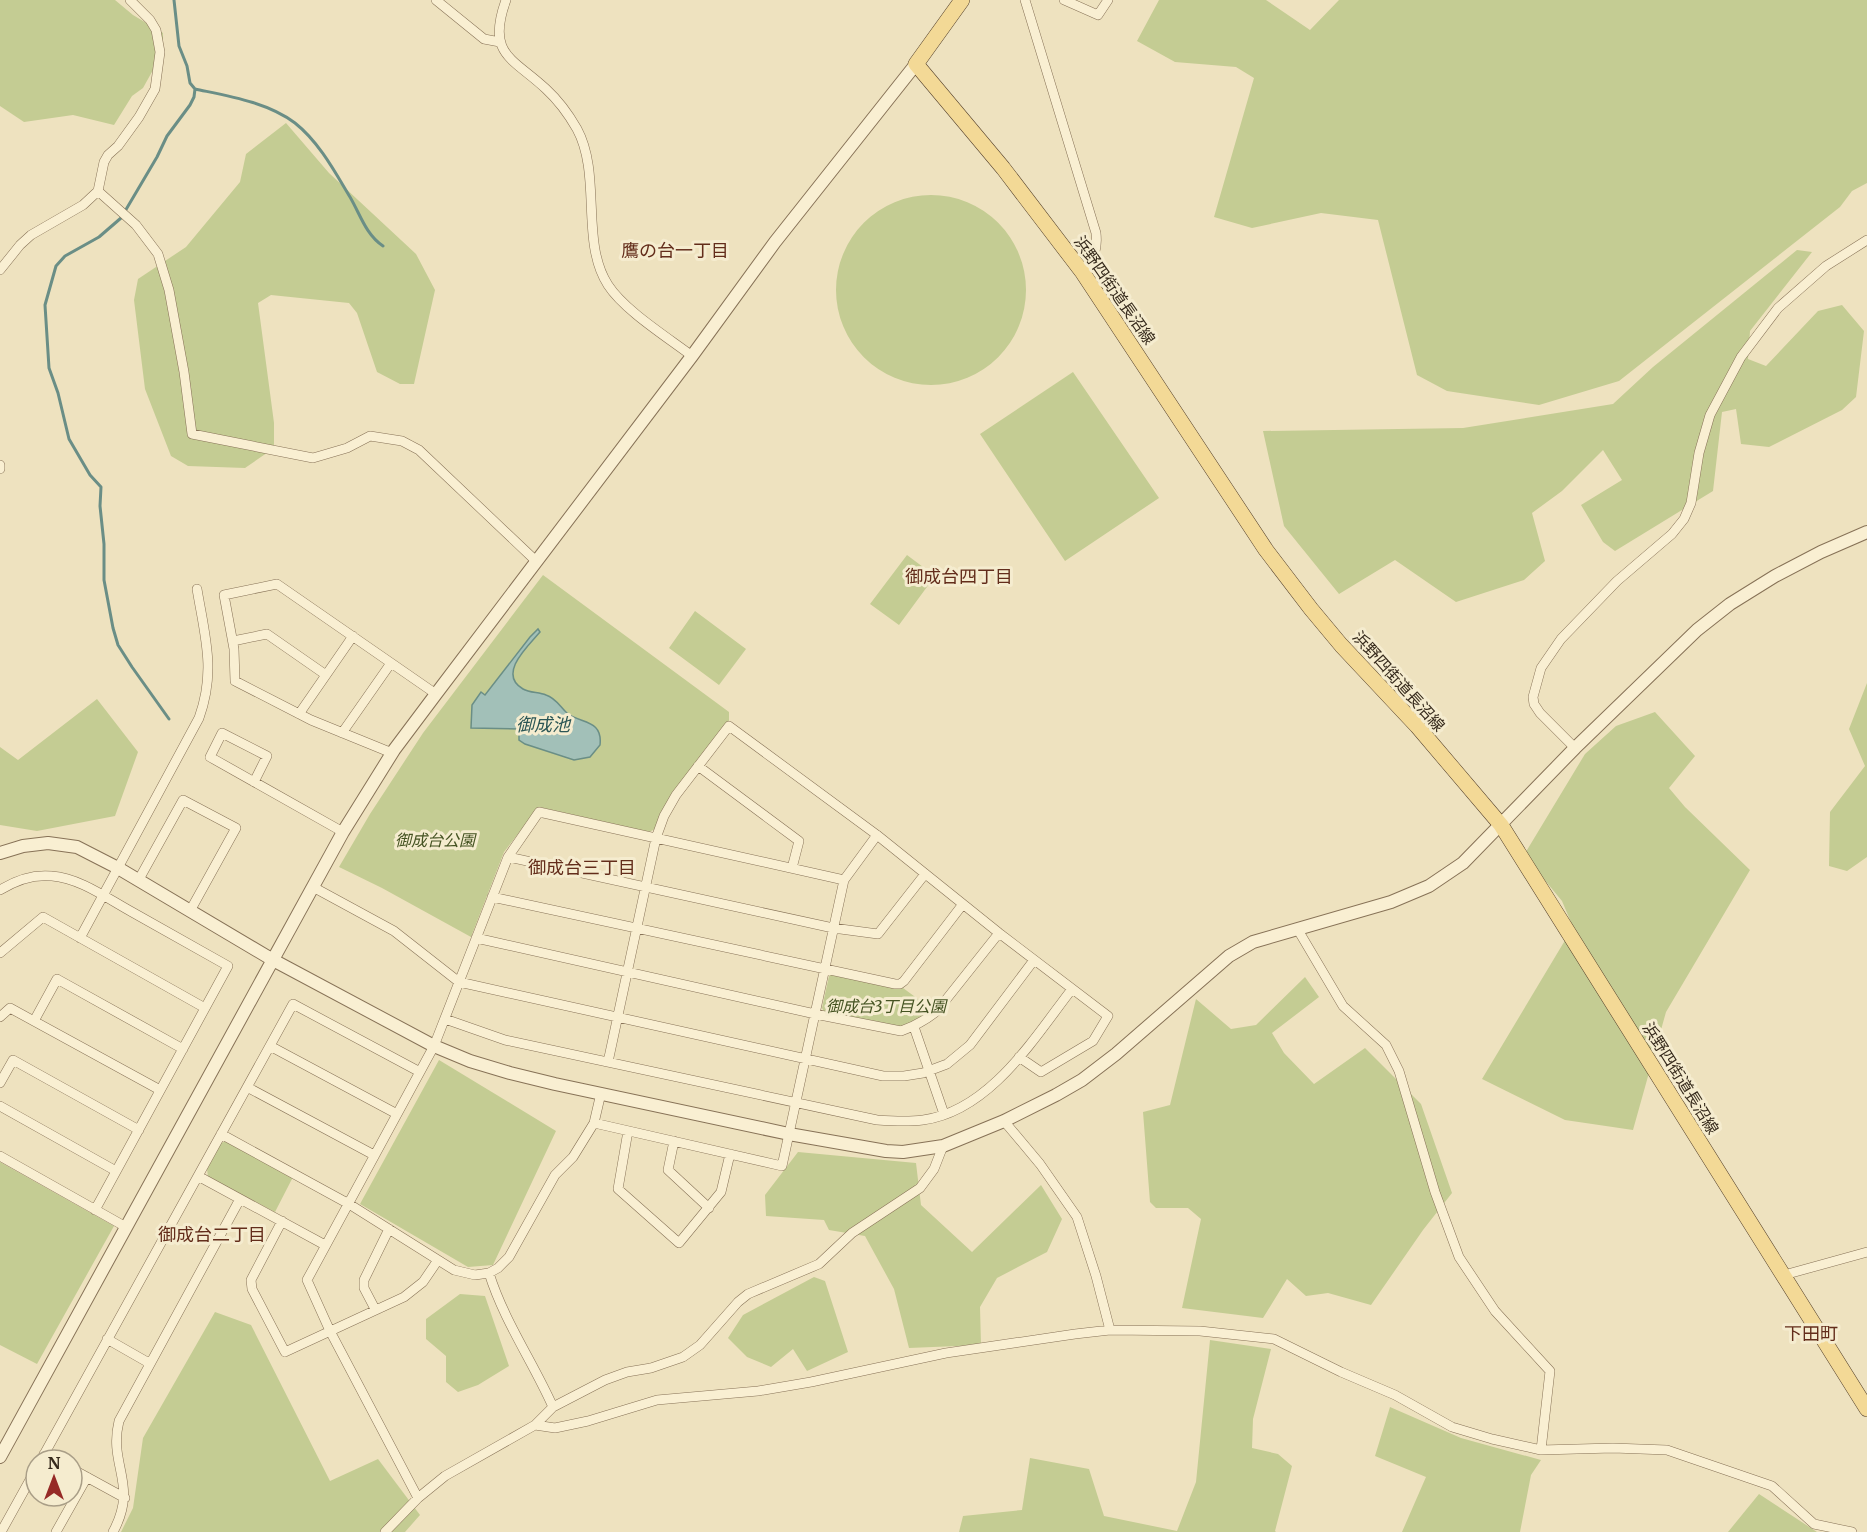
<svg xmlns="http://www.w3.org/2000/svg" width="1867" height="1532" font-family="Merriweather,'Noto Sans JP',serif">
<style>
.green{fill:#c4cc93;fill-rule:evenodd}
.water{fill:#a2c0b8;stroke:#6a8e86;stroke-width:1.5}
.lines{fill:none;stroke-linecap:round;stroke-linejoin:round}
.stream{stroke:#6a8e86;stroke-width:3}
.minor-casing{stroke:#877257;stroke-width:10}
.tertiary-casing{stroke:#877257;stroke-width:14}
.primary-casing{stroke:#54402c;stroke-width:16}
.minor{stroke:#f9efd2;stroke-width:9}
.tertiary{stroke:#f9efd2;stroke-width:12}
.primary{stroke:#f3d996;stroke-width:15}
.labels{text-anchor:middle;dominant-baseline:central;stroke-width:6;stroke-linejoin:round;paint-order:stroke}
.street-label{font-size:16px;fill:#362a1c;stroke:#f5eccf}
.park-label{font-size:16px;font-style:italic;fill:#455322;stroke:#f5eccf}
.neighbourhood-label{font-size:18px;fill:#632d1b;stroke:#f5eccf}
.water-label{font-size:18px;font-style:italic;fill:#2b5655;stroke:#f5eccf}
</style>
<rect width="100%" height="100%" fill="#eee2bf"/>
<path class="green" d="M 0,0 L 115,0 L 133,15 L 163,33 L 163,52 L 143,88 L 132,96 L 114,125 L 73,115 L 24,122 L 0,106 Z
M 1159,0 L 1266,0 L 1310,30 L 1339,0 L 1867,0 L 1867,183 L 1852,191 L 1840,207 L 1619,381 L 1539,405 L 1447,391 L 1417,375 L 1378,220 L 1321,213 L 1252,228 L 1214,217 L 1254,78 L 1236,67 L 1175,62 L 1137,41 Z
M 286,123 L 329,173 L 416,254 L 435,290 L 414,384 L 400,384 L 377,372 L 357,313 L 349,303 L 271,295 L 258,303 L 274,423 L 274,448 L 245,468 L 188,466 L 171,456 L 145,389 L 134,300 L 138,279 L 186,247 L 240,182 L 246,154 Z
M836 290a95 95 0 1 1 190 0a95 95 0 1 1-190 0Z
M 1797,250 L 1812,252 L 1750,331 L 1748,359 L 1766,366 L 1818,311 L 1842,305 L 1864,331 L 1856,397 L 1842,410 L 1769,447 L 1741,444 L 1736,409 L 1722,412 L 1713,491 L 1615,551 L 1603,542 L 1581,505 L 1622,480 L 1603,450 L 1562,491 L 1532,513 L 1545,561 L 1524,580 L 1456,602 L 1395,560 L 1339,594 L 1284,526 L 1263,431 L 1463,428 L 1613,404 L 1653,367 Z
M 1073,372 L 1159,498 L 1065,561 L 980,434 Z
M 907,555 L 935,576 L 899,625 L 870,604 Z
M 543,575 L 729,712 L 729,721 L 690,774 L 655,829 L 649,832 L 539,807 L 504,852 L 471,937 L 382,888 L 339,867 L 370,814 L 423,733 ZM 539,630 L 540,632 C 528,646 497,674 523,689 C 530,693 539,692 546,695 C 558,700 563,712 575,717 L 571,759 L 525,744 L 519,729 L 471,728 L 485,695 L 530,637 Z
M 695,611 L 746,649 L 719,685 L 669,648 Z
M 1867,683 L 1867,857 L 1847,871 L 1829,866 L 1830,812 L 1865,766 L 1849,729 Z
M 97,699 L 138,752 L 115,816 L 37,831 L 0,825 L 0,747 L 18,760 Z
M 1655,712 L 1695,756 L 1669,788 L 1685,807 L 1750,870 L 1666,1012 L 1633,1130 L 1565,1120 L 1482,1079 L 1573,927 L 1562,901 L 1524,855 L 1585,754 L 1616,726 Z
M 833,974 L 903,988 L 933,1010 L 928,1017 L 902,1027 L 825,1013 L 822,1008 L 829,976 Z
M 1305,977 L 1319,997 L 1272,1033 L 1284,1053 L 1314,1084 L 1365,1048 L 1421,1104 L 1452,1193 L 1423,1230 L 1371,1305 L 1328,1293 L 1306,1296 L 1287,1279 L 1263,1318 L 1182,1308 L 1201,1219 L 1188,1208 L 1156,1208 L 1150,1202 L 1143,1112 L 1170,1105 L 1196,999 L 1231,1029 L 1256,1025 Z
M 439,1060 L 556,1131 L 493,1265 L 468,1267 L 360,1204 Z
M 226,1141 L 293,1177 L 275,1212 L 208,1177 L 207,1169 L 221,1143 Z
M 798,1152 L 916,1163 L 921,1205 L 972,1252 L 1041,1185 L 1062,1219 L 1047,1252 L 997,1278 L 980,1307 L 981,1345 L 909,1348 L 894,1289 L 865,1236 L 829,1230 L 824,1220 L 766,1216 L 765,1195 Z
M 0,1162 L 114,1226 L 37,1364 L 0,1345 Z
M 814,1277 L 825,1281 L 848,1352 L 807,1371 L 793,1349 L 771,1367 L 747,1357 L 728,1338 L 743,1315 Z
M 460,1294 L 485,1296 L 509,1366 L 478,1385 L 458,1392 L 446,1382 L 446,1356 L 426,1339 L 426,1319 Z
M 215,1312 L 251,1325 L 330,1481 L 378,1459 L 420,1515 L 405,1532 L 121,1532 L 133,1508 L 143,1438 Z
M 1210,1340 L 1271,1349 L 1253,1419 L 1252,1448 L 1278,1454 L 1292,1466 L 1275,1531 L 1276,1532 L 959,1532 L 963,1516 L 1022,1510 L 1030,1458 L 1089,1469 L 1104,1516 L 1177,1531 L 1196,1482 Z
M 1390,1407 L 1461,1438 L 1541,1460 L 1531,1475 L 1520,1532 L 1402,1532 L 1426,1477 L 1375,1456 Z
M 1759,1494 L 1817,1532 L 1728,1532 Z"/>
<path class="water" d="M 538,629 L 540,632 C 528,646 497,674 523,689 C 530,693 539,692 546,695 C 556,698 560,707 567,713 C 580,724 603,719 600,745 L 590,757 L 574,760 L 525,744 L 519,740 L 519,729 L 471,728 L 472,705 L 481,692 L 485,695 L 530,637 Z"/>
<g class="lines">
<path class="stream" d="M 174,0 L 179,46 L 187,66 L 190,83 L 195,89 C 228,96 267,102 295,123 C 319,142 335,172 350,197 C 360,214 366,235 383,246
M 169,719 L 132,667 L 118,645 L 113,628 L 104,580 L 104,544 L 100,506 L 101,487 L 90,475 L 69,439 L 58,393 L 49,368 L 45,305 L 56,266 L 65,256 L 99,237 L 121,218 L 157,157 L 167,136 L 190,105 L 194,97 L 195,89"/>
<g class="minor-casing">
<path id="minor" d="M 436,0 L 484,39 L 500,42
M 506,0 C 486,55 513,58 546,89 C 558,100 569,115 577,129 C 602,175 580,242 608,285 C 624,310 667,337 692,356
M 1025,0 L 1096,233 C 1098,252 1093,258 1083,273
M 1064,0 L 1098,15 L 1108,0
M 98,191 L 136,225 L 158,254 L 169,290 L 184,372 L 192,434 L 313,458 L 347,448 L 370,436 L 402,441 L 419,450 L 536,561
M 0,270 L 20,245 L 31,235 L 83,205 L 98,191 L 104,162 L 108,155 L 118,146 L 139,117 L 155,89 L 160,52 L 156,30 L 150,20 L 130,0
M 0,465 L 0,469
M 233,641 L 267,634 L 326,675
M 299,714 L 353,636
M 342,733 L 391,663
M 1575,748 L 1540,713 L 1534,704 L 1533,697 L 1541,668 L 1561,639 L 1617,581 L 1672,534 L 1684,519 L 1691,503 L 1699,453 L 1710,415 L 1741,357 L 1778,308 L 1826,266 L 1867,240
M 392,753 L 311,720 L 235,681 L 234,649 L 224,595 L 277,584 L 436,694
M 698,766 L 799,841 L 792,868
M 254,782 L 267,756 L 222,733 L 210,757 L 343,832
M 508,857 L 833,928 L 878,934 L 925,874
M 138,881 L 183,800 L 236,828 L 190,911
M 313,887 L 394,931 L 459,982 L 883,1076 L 904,1076 L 923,1073 L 947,1064 L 970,1045 L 1034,960
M 0,890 C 16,880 33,874 52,876 C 80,878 108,899 132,912 C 164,930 196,948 228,966 L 95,1210
M 492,897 L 895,984 L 900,984 L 904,981 L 963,904
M 1298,930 L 1343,1006 L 1386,1045 L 1399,1071 L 1435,1192 L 1459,1257 L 1495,1311 L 1550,1371 L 1541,1450
M 80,938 L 199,718 C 216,671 205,637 197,589
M 476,938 L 815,1014 L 901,1031 C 915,1026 926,1020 937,1011 L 999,933
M 0,953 L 43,917 L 205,1008
M 0,1017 L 10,1008 L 160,1090
M 445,1019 L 505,1040 L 877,1120 C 892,1121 907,1122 923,1120 C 990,1111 1034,1038 1072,989
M 34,1021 L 57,979 L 183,1049
M 914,1027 L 944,1114
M 270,1046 L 397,1114
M 608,1062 L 656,838 L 664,816 L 676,795 L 729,726 L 877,835 L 999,933 L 1108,1016 L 1093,1041 L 1041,1072 L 1019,1057
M 0,1083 L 13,1060 L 139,1130
M 247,1087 L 374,1155
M 0,1106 L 116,1171
M 1004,1121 L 1040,1164 L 1077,1217 L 1096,1276 L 1110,1330
M 594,1123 L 782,1166 L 844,880 L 877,835
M 628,1131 L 618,1189 L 679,1243 L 721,1192 L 730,1154
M 221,1134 L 349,1204 L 454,1270 L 475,1275 L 489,1273 L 498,1268 L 509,1257 L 555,1175 L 573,1157 L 594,1123 L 601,1093
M 674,1141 L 668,1170 L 709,1208
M 0,1156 L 126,1227
M 198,1176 L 325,1245
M 282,1221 L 251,1280 L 252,1289 L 285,1352 L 404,1297 L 423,1282 L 438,1260
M 489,1273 C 504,1321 533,1362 553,1407
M 1784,1275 L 1867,1252
M 375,1309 L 364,1288 L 364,1280 L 389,1229
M 107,1339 L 149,1363
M 535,1425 L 555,1428 L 588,1421 L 657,1400 L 758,1391 L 811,1382 L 946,1353 L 1075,1334 L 1110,1330 L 1200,1331 L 1274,1339 L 1341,1372 L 1395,1395 L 1452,1427 L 1492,1439 L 1541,1450 L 1613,1448 L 1667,1450 L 1772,1486 L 1814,1524 L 1852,1532
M 44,1454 L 55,1460
M 41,1460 L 293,1004 L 420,1072
M 72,1469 L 125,1498
M 418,1498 L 330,1331 L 307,1280 L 434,1046 L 508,857 L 539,812 L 844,880
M 1,1532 L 36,1469
M 56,1532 L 87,1477
M 113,1532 C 139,1484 108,1466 119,1421 L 240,1199
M 385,1532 L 418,1498 L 445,1476 L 535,1425 L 553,1407 L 605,1380 L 627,1372 L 651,1368 L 683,1357 L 700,1345 L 738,1302 L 748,1294 L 819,1264 L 852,1233 L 920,1188 L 934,1169 L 943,1146"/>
</g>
<g class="tertiary-casing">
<path id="tertiary" d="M 0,853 L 23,846 L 48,843 L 77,847 L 118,868 L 273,960 L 434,1046 L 470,1061 L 510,1073 L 555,1084 L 789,1134 L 886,1151 L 903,1152 L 943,1146 L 1004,1121 L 1056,1095 L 1082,1080 L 1116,1054 L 1229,956 L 1253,942 L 1391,902 L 1429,886 L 1463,863 L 1575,748 L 1697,630 L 1730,604 L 1775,576 L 1821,552 L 1867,532
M 0,1457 L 343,832 L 394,750 L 436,694 L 692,356 L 775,242 L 916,64"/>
</g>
<g class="primary-casing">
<path id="primary" d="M 962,0 L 916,64 L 1003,168 L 1083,273 L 1266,550 L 1311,609 L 1341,645 L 1417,726 L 1501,825 L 1867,1409"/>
</g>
<use href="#minor" class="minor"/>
<use href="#tertiary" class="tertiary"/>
<use href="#primary" class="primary"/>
</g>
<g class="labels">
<g class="street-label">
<text transform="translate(1115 290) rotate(55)">浜野四街道長沼線</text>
<text transform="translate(1399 681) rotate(48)">浜野四街道長沼線</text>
<text transform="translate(1681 1078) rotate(58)">浜野四街道長沼線</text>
</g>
<g class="park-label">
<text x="435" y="840">御成台公園</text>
<text x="886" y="1006">御成台3丁目公園</text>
</g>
<g class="neighbourhood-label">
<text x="675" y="250">鷹の台一丁目</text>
<text x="959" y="576">御成台四丁目</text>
<text x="582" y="867">御成台三丁目</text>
<text x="212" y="1234">御成台二丁目</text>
<text x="1811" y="1333">下田町</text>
</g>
<g class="water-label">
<text x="543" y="724">御成池</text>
</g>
</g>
<g transform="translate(54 1478)"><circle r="28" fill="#f5eccf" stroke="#a99e87" stroke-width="1.5"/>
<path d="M0-4.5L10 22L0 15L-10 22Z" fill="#962a27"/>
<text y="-9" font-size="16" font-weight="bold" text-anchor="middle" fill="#362a1c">N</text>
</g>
</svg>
